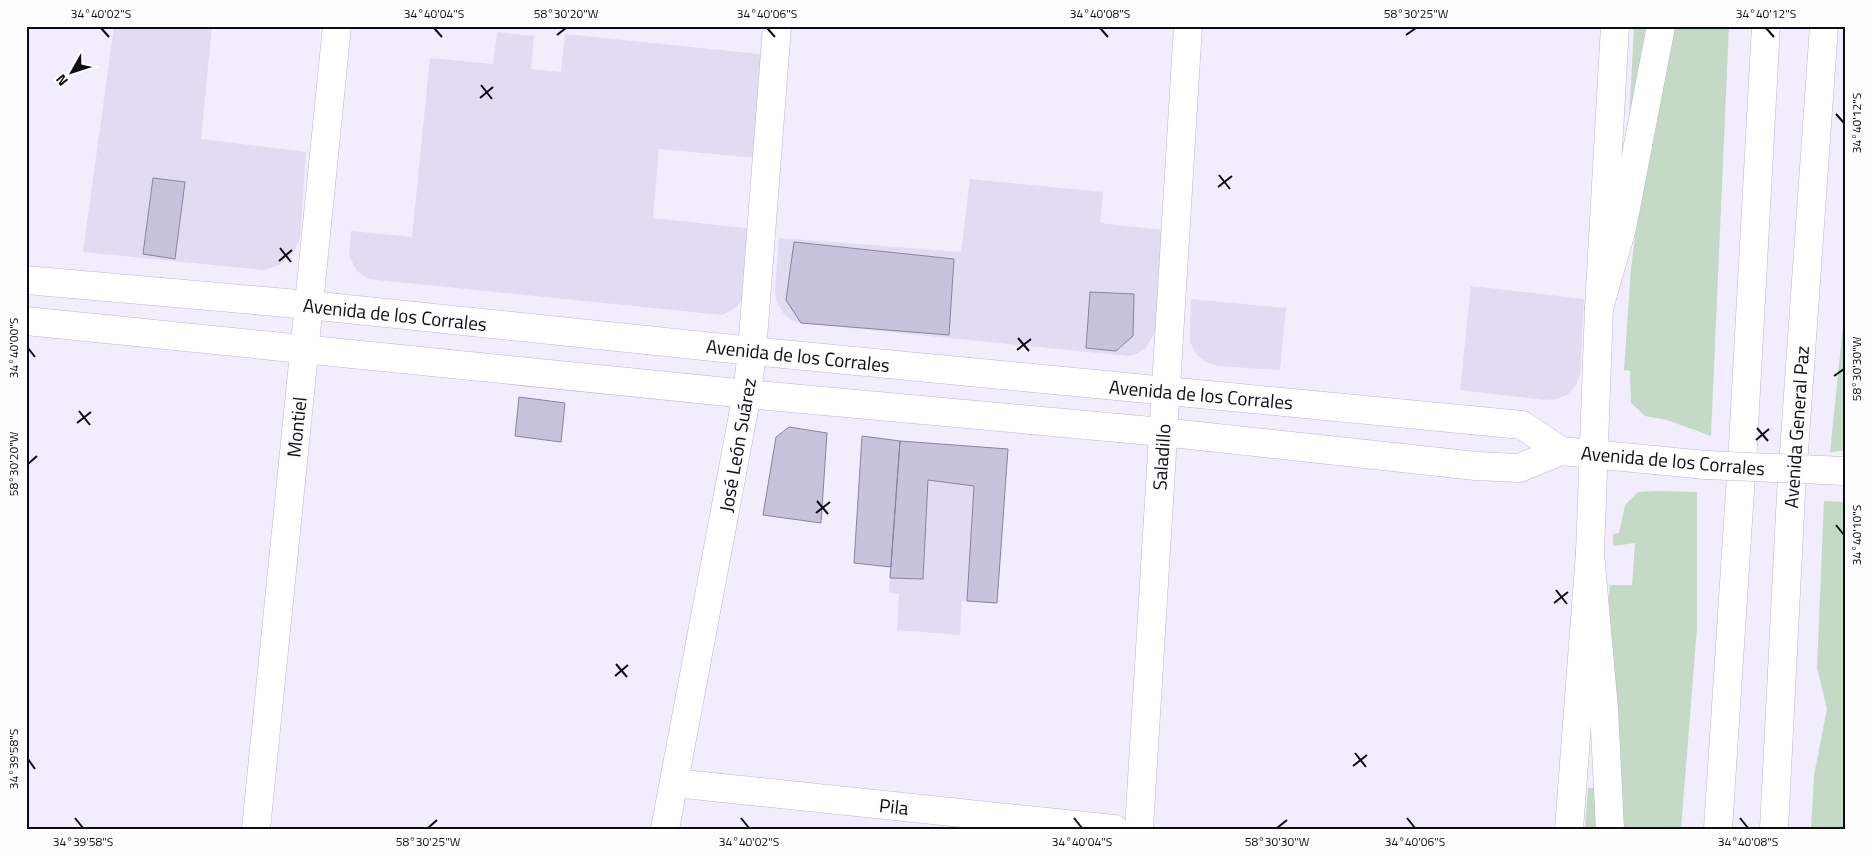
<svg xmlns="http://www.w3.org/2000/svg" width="1871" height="855" font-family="'Titillium Web',sans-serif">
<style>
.built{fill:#e1dcf1}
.green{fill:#c4dac6}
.building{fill:#c8c3dc;stroke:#89839b}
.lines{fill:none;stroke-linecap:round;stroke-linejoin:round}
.minor-casing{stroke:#bcb6cf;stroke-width:29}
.tertiary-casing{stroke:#bcb6cf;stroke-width:29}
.secondary-casing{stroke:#bcb6cf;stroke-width:29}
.motorway-casing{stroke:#bcb6cf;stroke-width:29}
.minor{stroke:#fff;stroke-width:28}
.tertiary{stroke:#fff;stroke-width:28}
.secondary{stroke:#fff;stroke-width:28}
.motorway{stroke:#fff;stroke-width:28}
.secondary-bridge-casing{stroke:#bcb6cf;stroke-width:29;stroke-linecap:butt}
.secondary-bridge{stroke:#fff;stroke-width:28}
.ticks{fill:none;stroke:#0e0c14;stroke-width:2}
.labels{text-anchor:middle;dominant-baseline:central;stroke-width:4;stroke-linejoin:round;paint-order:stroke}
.street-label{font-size:19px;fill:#0e0c14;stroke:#fdfdfd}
.neatline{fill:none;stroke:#0e0c14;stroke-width:2}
.ticks-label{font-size:12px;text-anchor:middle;fill:#0e0c14}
</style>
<rect width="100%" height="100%" fill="#f1edfd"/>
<path class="built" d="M 114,26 L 212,26 L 201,139 L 306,152 L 300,238 L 292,254 L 280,265 L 264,270 L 83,252 Z
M 497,32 L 534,36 L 531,69 L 561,72 L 565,34 L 768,55 L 757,158 L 659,149 L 653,218 L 753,229 L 746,293 L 737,307 L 722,315 L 368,279 L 357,271 L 349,256 L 351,231 L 412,237 L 430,58 L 493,64 Z
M 970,179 L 1103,192 L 1100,223 L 1162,230 L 1155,332 L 1146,348 L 1136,354 L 1128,356 L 801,323 L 793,321 L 783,313 L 776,300 L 775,291 L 779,238 L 961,252 Z
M 1471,286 L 1584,299 L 1580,374 L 1576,385 L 1568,394 L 1557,399 L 1544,400 L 1460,390 Z
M 1191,299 L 1286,308 L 1280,370 L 1216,366 L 1203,360 L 1196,354 L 1190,342 Z
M 900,441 L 1008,449 L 997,603 L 962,601 L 960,635 L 897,630 L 899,594 L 889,593 Z"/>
<path class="green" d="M 1634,26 L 1649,26 L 1628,141 Z
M 1672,26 L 1729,26 L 1711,436 L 1667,420 L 1645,416 L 1631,403 L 1630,371 L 1624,370 L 1631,268 L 1639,207 Z
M 1845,306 L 1845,449 L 1841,451 L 1830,452 Z
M 1657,491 L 1697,492 L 1697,628 L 1681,829 L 1621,829 L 1608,603 L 1610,585 L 1632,585 L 1635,543 L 1613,546 L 1613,534 L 1619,533 L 1625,505 L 1638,492 Z
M 1824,501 L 1845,502 L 1845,829 L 1811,829 L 1814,775 L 1827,709 L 1817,668 Z
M 1588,788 L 1594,788 L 1598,829 L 1585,829 Z"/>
<path class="building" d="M 153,178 L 185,182 L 175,259 L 143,254 Z
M 794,242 L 954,259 L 949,335 L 801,323 L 786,300 Z
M 1090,292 L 1134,294 L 1133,336 L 1116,351 L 1086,348 Z
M 519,397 L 565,403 L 561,442 L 515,436 Z
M 789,427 L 827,433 L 821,523 L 763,515 L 776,437 Z
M 862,436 L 900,441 L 891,567 L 854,563 Z
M 900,441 L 1008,449 L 997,603 L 967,601 L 974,486 L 928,480 L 923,579 L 890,578 Z"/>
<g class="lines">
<g class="minor-casing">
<path id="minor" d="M 674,783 L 1114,829
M 256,829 L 337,26
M 665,829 L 747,394 L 752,351 L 777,26
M 1139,829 L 1188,26"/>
</g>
<g class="tertiary-casing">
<path id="tertiary" d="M 1569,829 L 1590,553 L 1599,308 L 1615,26"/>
</g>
<g class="secondary-casing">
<path id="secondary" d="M 26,280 L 309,305 L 752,351 L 1522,425 L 1561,451
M 26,321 L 747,394 L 1162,432 L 1476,466 L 1519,468 L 1561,451 L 1706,465"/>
</g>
<g class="motorway-casing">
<path id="motorway" d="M 1599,308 L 1622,228 L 1661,26
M 1590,553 L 1604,709 L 1610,829
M 1718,829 L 1743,445 L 1766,26
M 1774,829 L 1791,494 L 1824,26"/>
</g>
<use href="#minor" class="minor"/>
<use href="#tertiary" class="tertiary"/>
<use href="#secondary" class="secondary"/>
<use href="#motorway" class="motorway"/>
<g class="secondary-bridge-casing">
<path id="secondary-bridge" d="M 1706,465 L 1845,471"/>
</g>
<use href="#secondary-bridge" class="secondary-bridge"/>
</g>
<path class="ticks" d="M 101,28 L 109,37M 434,28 L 442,37M 767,28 L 775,37M 1100,28 L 1108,37M 1766,28 L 1774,37M 557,35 L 566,28M 1406,35 L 1416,28M 481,85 L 492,99M 480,98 L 493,87M 1836,114 L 1844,123M 1219,175 L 1230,189M 1218,187 L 1232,176M 280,248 L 291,262M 279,261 L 292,250M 1018,338 L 1029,351M 28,348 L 35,357M 1017,350 L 1031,339M 1834,376 L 1844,369M 79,411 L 90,425M 77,423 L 91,412M 1757,428 L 1768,441M 1756,440 L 1769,429M 28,464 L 37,456M 817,501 L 828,514M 816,513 L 830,502M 1836,525 L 1844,535M 1556,590 L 1567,604M 1554,603 L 1568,592M 616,664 L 627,677M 615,676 L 628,665M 1355,753 L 1366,767M 28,759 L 35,769M 1353,766 L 1367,755M 75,818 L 83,828M 741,818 L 749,828M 1074,818 L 1082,828M 1407,818 L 1415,828M 1740,818 L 1748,828M 428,828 L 437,820M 1277,828 L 1287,820"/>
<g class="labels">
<g class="street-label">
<text transform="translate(395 314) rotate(6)">Avenida de los Corrales</text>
<text transform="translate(798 355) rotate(6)">Avenida de los Corrales</text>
<text transform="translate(1201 394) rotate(5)">Avenida de los Corrales</text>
<text transform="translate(296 427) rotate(-84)">Montiel</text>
<text transform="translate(1796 427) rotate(-86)">Avenida General Paz</text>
<text transform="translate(737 445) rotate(-80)">José León Suárez</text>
<text transform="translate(1161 457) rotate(-86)">Saladillo</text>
<text transform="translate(1673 460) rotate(5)">Avenida de los Corrales</text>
<text transform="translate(894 806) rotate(6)">Pila</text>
</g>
</g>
<rect width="1871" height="855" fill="none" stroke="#fdfdfd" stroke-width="55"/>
<g transform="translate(72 72) rotate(231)" stroke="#fdfdfd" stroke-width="4" paint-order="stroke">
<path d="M0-4L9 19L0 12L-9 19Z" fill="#0e0c14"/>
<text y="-8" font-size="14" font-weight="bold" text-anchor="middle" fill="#0e0c14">N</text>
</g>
<rect x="28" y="28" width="1816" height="800" class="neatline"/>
<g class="ticks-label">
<text x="101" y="18">34°40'02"S</text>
<text x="434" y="18">34°40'04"S</text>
<text x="566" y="18">58°30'20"W</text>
<text x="767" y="18">34°40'06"S</text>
<text x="1100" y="18">34°40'08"S</text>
<text x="1416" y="18">58°30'25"W</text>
<text x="1766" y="18">34°40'12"S</text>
<text transform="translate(1857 123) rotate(-90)" y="4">34°40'12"S</text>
<text transform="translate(14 348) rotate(-90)" y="4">34°40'00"S</text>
<text transform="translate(1857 369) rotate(-90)" y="4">58°30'30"W</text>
<text transform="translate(14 464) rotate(-90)" y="4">58°30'20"W</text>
<text transform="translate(1857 535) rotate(-90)" y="4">34°40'10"S</text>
<text transform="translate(14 759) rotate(-90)" y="4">34°39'58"S</text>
<text x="83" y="846">34°39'58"S</text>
<text x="428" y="846">58°30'25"W</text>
<text x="749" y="846">34°40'02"S</text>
<text x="1082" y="846">34°40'04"S</text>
<text x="1277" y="846">58°30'30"W</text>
<text x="1415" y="846">34°40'06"S</text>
<text x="1748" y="846">34°40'08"S</text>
</g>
</svg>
